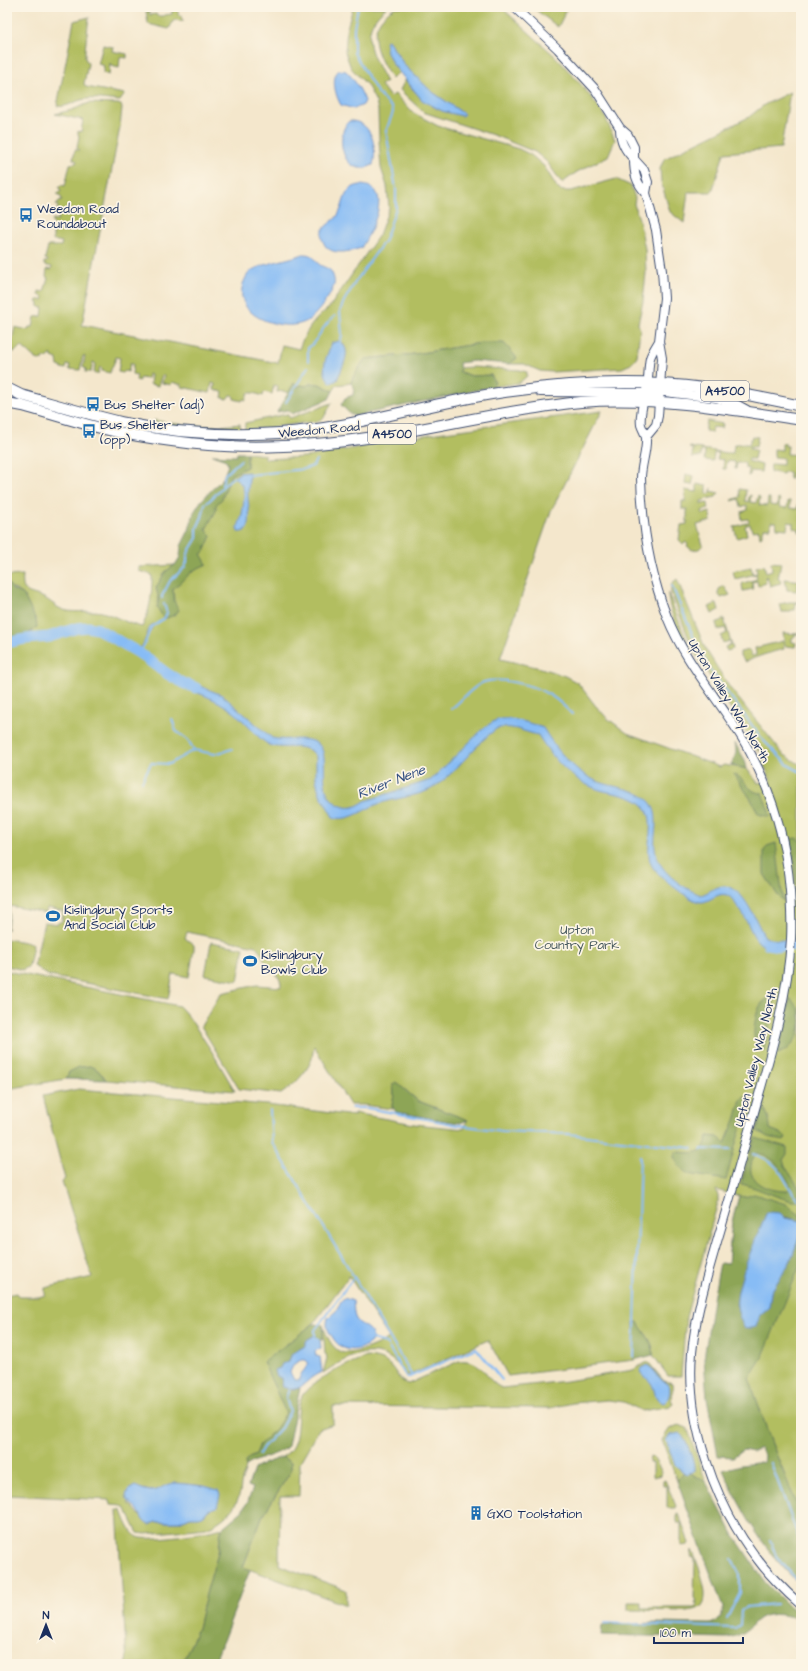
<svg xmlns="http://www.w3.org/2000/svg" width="808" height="1671" font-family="'Architects Daughter',sans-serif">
  <rect width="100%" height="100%" fill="#fcf5e5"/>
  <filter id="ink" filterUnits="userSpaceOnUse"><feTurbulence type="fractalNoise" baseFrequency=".025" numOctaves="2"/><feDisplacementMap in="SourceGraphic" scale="8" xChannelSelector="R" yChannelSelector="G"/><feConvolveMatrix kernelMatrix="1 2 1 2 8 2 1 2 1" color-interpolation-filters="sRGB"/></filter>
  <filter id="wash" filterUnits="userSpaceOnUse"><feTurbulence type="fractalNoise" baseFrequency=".012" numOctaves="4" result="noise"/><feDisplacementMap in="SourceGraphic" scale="16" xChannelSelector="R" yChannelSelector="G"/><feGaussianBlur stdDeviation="0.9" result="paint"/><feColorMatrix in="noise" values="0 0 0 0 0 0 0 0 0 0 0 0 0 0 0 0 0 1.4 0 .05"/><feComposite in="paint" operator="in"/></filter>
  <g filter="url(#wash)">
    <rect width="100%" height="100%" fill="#f4e7cc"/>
    <path fill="#b2be60" stroke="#66765f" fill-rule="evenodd" d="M 353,7 L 387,7 C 357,30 371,54 386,82 L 381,85 L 390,97 L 395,94 L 412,112 L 438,126 L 519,149 L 531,155 L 544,166 L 558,189 L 563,191 L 571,191 L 616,179 L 631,186 L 635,198 L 634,204 L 639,219 L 645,249 L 646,273 L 643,301 L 638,324 L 640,329 L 637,356 L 631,364 L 622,368 L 552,372 L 540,371 L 524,364 L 509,364 L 517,358 L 481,343 L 415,354 L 365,359 L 353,377 L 351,383 L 337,385 L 333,391 L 319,384 L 306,386 L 301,385 L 298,387 L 294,383 L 288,393 L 283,391 L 277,392 L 278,386 L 274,385 L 272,394 L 264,392 L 263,396 L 254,393 L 248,393 L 246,400 L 243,399 L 242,401 L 234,399 L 234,397 L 232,395 L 230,395 L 227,399 L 222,398 L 223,392 L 214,390 L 215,384 L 212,383 L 210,393 L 182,387 L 182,385 L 172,382 L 171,385 L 162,383 L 164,376 L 162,375 L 158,386 L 150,384 L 151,375 L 148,374 L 147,379 L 140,378 L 139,381 L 136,380 L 137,375 L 132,374 L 133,364 L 130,364 L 128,372 L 125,371 L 123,373 L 118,372 L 120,358 L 116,357 C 115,363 111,367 110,373 L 102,371 L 102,368 L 100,367 L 98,374 L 94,373 L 95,363 L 93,362 L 91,372 L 85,372 L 86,369 L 83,367 L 85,356 L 83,356 L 80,370 L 69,369 L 70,365 L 67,365 L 66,369 L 61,368 L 61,367 L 58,366 L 57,359 L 52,357 L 52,355 L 50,354 L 48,358 L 43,358 L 43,361 L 36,359 L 21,346 L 15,352 L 10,351 L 15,327 L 28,330 L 29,327 L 33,327 L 35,317 L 42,316 L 43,308 L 39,307 L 39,303 L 36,302 L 37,300 L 43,300 L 44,297 L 39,295 L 39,291 L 44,292 L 48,278 L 46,277 L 47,269 L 51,270 L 52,267 L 44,265 L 44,262 L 47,262 L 48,260 L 45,259 L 48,246 L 61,246 L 62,242 L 53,240 L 53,232 L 56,230 L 65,231 L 65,228 L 55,226 L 52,222 L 53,219 L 58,220 L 59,211 L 57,211 L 58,206 L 56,205 L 59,201 L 62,200 L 60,195 L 58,195 L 58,192 L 61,192 L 59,187 L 61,185 L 65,186 L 70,164 L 76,163 L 77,161 L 73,159 L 75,150 L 79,150 L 77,148 L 79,136 L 78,134 L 78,131 L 81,132 L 83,120 L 55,114 L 72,110 L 89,103 L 118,104 L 121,105 L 122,108 L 120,127 L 82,325 L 278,363 L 282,345 L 299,349 C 305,332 314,319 329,308 L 379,235 L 389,208 L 387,186 L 381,168 L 379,141 L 378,110 L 376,102 L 367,85 L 351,68 L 345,52 L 347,28 ZM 343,343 C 350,357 341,367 337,380 Z
      M 395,7 L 501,7 L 557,58 L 583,87 L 604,114 L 615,140 L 608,156 L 577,172 L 562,183 L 547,162 L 535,152 L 496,136 L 423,112 L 400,90 L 405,80 C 420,100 438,115 464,114 L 431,91 L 405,66 L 388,40 L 392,63 L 399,72 L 392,79 C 375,53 363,27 395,7 Z
      M 532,7 L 568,7 L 558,27 Z
      M 177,9 L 179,16 L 182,15 L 183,21 L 174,20 L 169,29 L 148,24 L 146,11 L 149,11 L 150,15 L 156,14 L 157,16 L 164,16 L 165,15 L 172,14 L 172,10 Z
      M 89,17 L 85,50 L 85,58 L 88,64 L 84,84 L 86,87 L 125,94 L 120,101 C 107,100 93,97 81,100 C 73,102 66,108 57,106 L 74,21 Z
      M 103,45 L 113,47 L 112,51 L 127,54 L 127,58 L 120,57 L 119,68 L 111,66 L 110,63 L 109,75 L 103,73 L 104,66 L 98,64 Z
      M 790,92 L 781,148 L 724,153 L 712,192 L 688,192 L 684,223 L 670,212 L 661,182 L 660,169 L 664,159 L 749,117 L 764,105 Z
      M 472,367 L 520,370 L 527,372 L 527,376 L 519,383 L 491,387 L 495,383 L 491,375 L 472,376 L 460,372 L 459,368 Z
      M 332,403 L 323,419 L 318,421 L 245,431 L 245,423 L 287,414 L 290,418 Z
      M 602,411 L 551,511 L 500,659 L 541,668 L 565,676 L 578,683 L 595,705 L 607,718 L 627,733 L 720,767 L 724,765 L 747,769 L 758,783 L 771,781 L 761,758 L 765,755 L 763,749 L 758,751 L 693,650 L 671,592 L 671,584 L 677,579 L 705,648 L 730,688 L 783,754 L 801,765 L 801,1515 L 772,1444 L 741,1358 L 729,1253 L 732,1222 L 739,1196 L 716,1190 L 718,1196 L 718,1202 L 686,1317 L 681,1376 L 668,1376 L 653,1355 C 655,1343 643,1330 635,1322 L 634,1360 L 508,1376 L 488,1340 L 410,1375 L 405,1375 C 402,1371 400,1366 396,1363 C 373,1341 344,1359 323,1373 L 327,1358 L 326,1354 L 325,1354 L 323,1325 C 326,1335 333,1352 345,1353 C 357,1354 379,1344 389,1338 L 349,1276 L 313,1324 L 264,1362 L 286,1413 L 276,1429 L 260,1444 L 256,1454 L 249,1457 L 245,1462 C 247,1468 245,1471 243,1477 C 241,1481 241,1487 240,1492 C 236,1510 222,1522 206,1528 L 146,1534 L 138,1533 L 126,1509 L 122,1506 L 111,1505 L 110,1500 L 7,1495 L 7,1295 L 16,1293 L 19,1297 L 39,1297 L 45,1295 L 45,1288 L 92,1277 L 62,1181 L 65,1179 L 43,1096 L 79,1089 L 267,1105 L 355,1116 L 354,1113 L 414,1124 L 464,1129 L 467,1120 L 418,1101 L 396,1082 L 393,1084 L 394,1094 L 392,1106 L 393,1109 L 363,1105 L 350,1105 L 314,1046 C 313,1050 313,1054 312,1058 C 308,1072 293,1086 281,1094 L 239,1089 L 201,1026 L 221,993 L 257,985 L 281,987 C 282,977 272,970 266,963 C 262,957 261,950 256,946 L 187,932 L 185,938 L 194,945 L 194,949 L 189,977 L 173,974 L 168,999 L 49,976 L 34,966 L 44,922 L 56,924 L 62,921 L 63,911 L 47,908 L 46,913 L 10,906 L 7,930 L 7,643 C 21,639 36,640 50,636 C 66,633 82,622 98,629 C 112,635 125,646 139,653 L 154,624 L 150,626 L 143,645 L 138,649 C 126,641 99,624 85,625 C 64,626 50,636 27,635 L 33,632 L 36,620 C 32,615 25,597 22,594 C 15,587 7,591 7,576 L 23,575 C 21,596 29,591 44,598 C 49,600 54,605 59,608 C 71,615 88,609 102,612 C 116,616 128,624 142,627 C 150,611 152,595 152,577 L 151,574 L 139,571 L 139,567 L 175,565 L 165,572 L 156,588 L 159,599 L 157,607 L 164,618 L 162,596 L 187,557 L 231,475 L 247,467 L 247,453 L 265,455 L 265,459 L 306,457 L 430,434 ZM 176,1483 L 204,1486 L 217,1507 L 208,1510 L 204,1515 L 190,1517 L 179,1522 L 156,1522 L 149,1525 C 140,1518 137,1509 128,1503 L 143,1489 C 156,1494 164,1487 176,1483 Z
      M 154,420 C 183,426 211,428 240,424 L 240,431 L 218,431 L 158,424 L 154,422 Z
      M 707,421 L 723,424 L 722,428 L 713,427 L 712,432 L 705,431 Z
      M 752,436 L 758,437 L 756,447 L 750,446 L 750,449 L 756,450 L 754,459 L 749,459 L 748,461 L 762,465 L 761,472 L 751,471 L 750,475 L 748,476 L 749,469 L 745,468 L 745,463 L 737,463 L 736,469 L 735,469 L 735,462 L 727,461 L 726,469 L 723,469 L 724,460 L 717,459 L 719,453 L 714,453 L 713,461 L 704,460 L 705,451 L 701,451 L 701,457 L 692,457 L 693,449 L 689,448 L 689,447 L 727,453 L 733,453 L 734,444 L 749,444 Z
      M 782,443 L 785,443 L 785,446 L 788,446 L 787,454 L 800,455 L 799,464 L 801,465 L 801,461 L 800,480 L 797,480 L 798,474 L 792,473 L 791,479 L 789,479 L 789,472 L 784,472 L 783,474 L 772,472 L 770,473 L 771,465 L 773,464 L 783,465 L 783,458 L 774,457 L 774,449 L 782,450 Z
      M 686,474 L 694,476 L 692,485 L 685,484 Z
      M 697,484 L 707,486 L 707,494 L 710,494 L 712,488 L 711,491 L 719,493 L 716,497 L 706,499 L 705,500 L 701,501 L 701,504 L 708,503 L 709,509 L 702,511 L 703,514 L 710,512 L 711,521 L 697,525 L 703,545 L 699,549 L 692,550 L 687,546 L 688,544 L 685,542 L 683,544 L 679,540 L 681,525 L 687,524 L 687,509 L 682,509 L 682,501 L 686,501 L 685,490 L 697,492 Z
      M 739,489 L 746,490 L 745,501 L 748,502 L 749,496 L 751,495 L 750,502 L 756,503 L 758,496 L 760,497 L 759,505 L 767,506 L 768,498 L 770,498 L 770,505 L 777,506 L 778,499 L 780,500 L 779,507 L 787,508 L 788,501 L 790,501 L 790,508 L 797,509 L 799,502 L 800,503 L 799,510 L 801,510 L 801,532 L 799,532 L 799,529 L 793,528 L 793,523 L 788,522 L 787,529 L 777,528 L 776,522 L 771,522 L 771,528 L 764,528 L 764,530 L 762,531 L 762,536 L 760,537 L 759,530 L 752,531 L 750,524 L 745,526 L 747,535 L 737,538 L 734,527 L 749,522 L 748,519 L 742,520 L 741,512 L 748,510 L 747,505 L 741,507 L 739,499 L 732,501 L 731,500 L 740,497 Z
      M 771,562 L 781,563 L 778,579 L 780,579 L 781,583 L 770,586 L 767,576 L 765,577 L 766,583 L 758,586 L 757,581 L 752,582 L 753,589 L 743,591 L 742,585 L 743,583 L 757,579 L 756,574 L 735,579 L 733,571 L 751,567 L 753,574 L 757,573 L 756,567 L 764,565 L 766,572 L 772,570 Z
      M 785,579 L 801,581 L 801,585 L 798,585 L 797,591 L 787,590 Z
      M 724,586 L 730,595 L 721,598 L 718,592 L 719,589 Z
      M 668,593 L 692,655 C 682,642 668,610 668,593 Z
      M 789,602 L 801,602 L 801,603 L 796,603 L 795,610 L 791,610 L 790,612 L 782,612 L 780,604 Z
      M 717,603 L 719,610 L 712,614 L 709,607 Z
      M 724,619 L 733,649 L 727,651 L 725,647 L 731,644 L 730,641 L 723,643 L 721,636 L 727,633 L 725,628 L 718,630 L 716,623 Z
      M 783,633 L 801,634 L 795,635 L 794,637 L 792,638 L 792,642 L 796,643 L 795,647 L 785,646 Z
      M 783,641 L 784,649 C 772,652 758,656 745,662 L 740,656 L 740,652 L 749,650 L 752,656 L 756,655 L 755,648 Z
      M 7,939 L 31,943 L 33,945 L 29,966 L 23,970 L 7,966 Z
      M 211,942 L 244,948 L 238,981 L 205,975 Z
      M 7,971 L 179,1006 L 188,1016 L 211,1050 L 235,1091 L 106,1080 L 103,1075 L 69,1072 L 66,1079 L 7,1089 Z
      M 367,1357 C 399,1359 392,1379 408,1384 L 459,1361 C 485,1358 484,1381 502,1388 L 567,1381 L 633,1370 L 646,1362 L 649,1363 L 664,1381 L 673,1383 C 675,1391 668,1394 673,1404 L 671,1406 L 642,1411 L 624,1402 L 607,1400 L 573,1403 L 550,1408 L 333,1406 L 333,1424 L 319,1429 L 300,1462 L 299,1496 L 280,1496 L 279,1565 L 346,1590 L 346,1605 L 243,1567 L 262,1517 L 291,1471 L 291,1463 L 282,1457 C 304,1445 293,1415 302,1396 C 309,1382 352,1361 367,1357 Z
      M 679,1425 L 687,1428 L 689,1433 L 706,1482 L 685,1471 L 677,1481 L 662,1440 L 670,1428 Z
      M 650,1456 L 653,1457 L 662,1472 L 661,1475 L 653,1477 L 653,1463 L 649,1463 Z
      M 665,1480 L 676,1506 L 675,1508 L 667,1508 L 667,1486 L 663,1486 L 663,1481 Z
      M 117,1510 L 122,1511 C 125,1518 130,1534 138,1537 C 146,1542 211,1532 222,1528 L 220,1536 L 219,1549 L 206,1594 L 198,1628 L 182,1664 L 127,1664 Z
      M 677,1513 L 679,1514 L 689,1543 L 688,1545 L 681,1546 L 681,1522 L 677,1522 Z
      M 692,1550 C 697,1561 710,1594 703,1604 C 700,1610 693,1610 687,1611 L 628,1610 L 628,1602 L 642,1602 L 642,1608 L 694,1608 L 695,1607 L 697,1607 L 697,1604 L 695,1604 L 697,1600 L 694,1598 L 695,1560 L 694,1558 L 691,1557 Z"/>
    <path fill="#8da556" stroke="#546a5a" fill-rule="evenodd" d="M 481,343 L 504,343 L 517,358 L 509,364 L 474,361 L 459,363 L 460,372 L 472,376 L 491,375 L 495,383 L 491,387 L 355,416 L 350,414 L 341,405 L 345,398 L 353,395 L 354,387 L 351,383 L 353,377 L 365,359 L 415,354 Z
      M 294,383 L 298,387 L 301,385 L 306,386 L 311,383 L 319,384 L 333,391 L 329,399 L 292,414 L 288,410 L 277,412 Z
      M 237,453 L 247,453 L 247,467 L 231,475 L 222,499 L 216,505 L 216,511 L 206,529 L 211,536 L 204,552 L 201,554 L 207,564 L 194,570 L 173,589 L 174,601 L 179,610 L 175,615 L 164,619 L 157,607 L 159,599 L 156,588 L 165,572 L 175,565 L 180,557 L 181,546 L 189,530 L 194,512 L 201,501 L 223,478 L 228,465 L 226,460 L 212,455 L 236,456 Z
      M 7,582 L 13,590 L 23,594 L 36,620 L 37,627 L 27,635 L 7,641 Z
      M 735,743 L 745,760 L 747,769 L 731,765 L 736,753 Z
      M 734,774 C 745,778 749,794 762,793 L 769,811 L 770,817 L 758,814 C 753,799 742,788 734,774 Z
      M 796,838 L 801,841 L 801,885 L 797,889 L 791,839 Z
      M 776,843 L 783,901 L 778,896 L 764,874 L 764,851 L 767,846 Z
      M 776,995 L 764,1050 C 761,1048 758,1046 756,1043 C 751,1036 756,1009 762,1003 C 765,999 771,998 776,995 Z
      M 790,998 L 799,1009 L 801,1021 L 798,1036 L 788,1049 L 778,1054 Z
      M 90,1066 L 98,1070 L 106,1080 L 66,1079 L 69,1072 L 79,1067 Z
      M 396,1082 L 418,1101 L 468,1120 L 460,1123 L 446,1121 L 396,1112 L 392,1106 L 394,1094 L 393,1084 Z
      M 751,1096 L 736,1143 L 726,1180 L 687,1174 L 679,1166 L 674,1157 L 675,1152 C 683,1152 698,1155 703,1148 C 706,1145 707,1139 708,1136 L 718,1137 L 725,1143 L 735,1120 L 741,1099 L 745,1097 Z
      M 763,1107 C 768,1114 770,1120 770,1129 L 780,1133 L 786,1137 L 784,1141 L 768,1137 L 757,1131 Z
      M 755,1138 L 787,1147 L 787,1154 L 783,1160 C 786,1171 795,1179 800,1190 L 798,1201 C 787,1203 755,1186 741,1184 ZM 756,1153 C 775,1155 783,1173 791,1186 L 787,1191 C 763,1191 740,1179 756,1153 Z
      M 754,1194 L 786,1204 L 801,1216 L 801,1221 L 767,1212 L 741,1282 L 736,1305 L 755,1327 L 759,1315 L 769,1307 L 771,1292 L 790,1262 L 801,1232 L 801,1263 L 763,1356 L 749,1378 L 772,1444 L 801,1515 L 801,1585 C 765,1553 743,1514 723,1470 L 741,1465 L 764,1462 L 765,1456 L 760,1448 L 753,1452 L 743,1450 L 733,1457 L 718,1456 L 707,1399 L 704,1359 L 713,1299 L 720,1263 L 728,1264 L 732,1222 L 739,1196 L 745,1197 Z
      M 634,1322 L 638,1322 C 643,1333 655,1342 653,1355 L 634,1360 Z
      M 313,1324 L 323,1325 L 323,1340 L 320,1340 L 315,1335 L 307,1340 L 305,1346 L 292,1354 L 289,1361 L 282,1364 L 281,1378 L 291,1390 L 300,1388 L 288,1446 C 278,1456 259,1457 246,1466 L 245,1462 L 249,1457 L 256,1454 L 260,1444 L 276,1429 L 286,1413 L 263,1362 Z
      M 282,1457 L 291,1463 L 291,1471 L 262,1517 L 243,1567 L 250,1570 L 214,1664 L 182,1664 L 198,1628 L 206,1594 L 219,1549 L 220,1536 L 222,1528 L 242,1511 L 248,1501 L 253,1488 L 248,1486 L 254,1469 L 265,1463 Z
      M 685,1470 L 706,1482 L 733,1534 L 765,1582 L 790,1607 L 801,1615 L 801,1619 C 788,1616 772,1611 760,1618 C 755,1621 752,1626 748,1629 C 742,1635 735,1636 728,1638 L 601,1635 L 602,1625 L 656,1623 L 710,1624 C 719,1621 722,1617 723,1608 L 677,1481 Z"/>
    <path fill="#87bcf5" stroke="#5176aa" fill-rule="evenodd" d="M 388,40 L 405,66 L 431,91 L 464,114 L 462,116 L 442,111 L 422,100 L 392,63 L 387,52 L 385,41 Z
      M 339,70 L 346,71 C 354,79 361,90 365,101 L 363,105 L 354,109 L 341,105 C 336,97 330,78 339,70 Z
      M 349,121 C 371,120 378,146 373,165 C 344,180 333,137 349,121 Z
      M 360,185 C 396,186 371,232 361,248 C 349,252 328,257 323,241 C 321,238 321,236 322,232 C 324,225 334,222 338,215 C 346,202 342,188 360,185 Z
      M 303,254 C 315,254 313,259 320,265 C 325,268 330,268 332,273 C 334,277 335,282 334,285 C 332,294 315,317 307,321 C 298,326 287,326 277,324 C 257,320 236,307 243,284 C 245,279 247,274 251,271 C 260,264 291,259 303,254 Z
      M 338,341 C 355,349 341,368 337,380 L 331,383 C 319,371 326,357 332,343 Z
      M 249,472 C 250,481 247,489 248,498 C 248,507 255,534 238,532 L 237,528 C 242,520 246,497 243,487 C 241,483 237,480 234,477 L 240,473 Z
      M 185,680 L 222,695 L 272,738 C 286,742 306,735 318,744 C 333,757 313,791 339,805 C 350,810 356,807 365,801 L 431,780 L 485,727 C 489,725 492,722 496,720 C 510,716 530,723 543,728 C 555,748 573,770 594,780 C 611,788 637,787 650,802 C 661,816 653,833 655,849 C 657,870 682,888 701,895 C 708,893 716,886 724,886 C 744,886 756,923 765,937 L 770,939 L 783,940 L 783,948 C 750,953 754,925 737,906 C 735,903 732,898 729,896 C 718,890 710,903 700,902 C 690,901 661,878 654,869 C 640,851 660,822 643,805 C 633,795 614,794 600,790 C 573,782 553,759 538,735 C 524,732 510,724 496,729 C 474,745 454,776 431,789 C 415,797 395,798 378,804 C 364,809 348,823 333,817 L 319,792 L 316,779 L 316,756 C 306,741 284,751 270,745 C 258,740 243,718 231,710 C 216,699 199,693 181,687 Z
      M 767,1212 L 780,1213 L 785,1218 L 801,1221 L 801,1232 L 790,1262 L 771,1292 L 769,1307 L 760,1315 L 756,1327 L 745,1329 C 741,1322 738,1314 737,1306 C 734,1289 759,1230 767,1212 Z
      M 344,1298 L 353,1301 C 354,1307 353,1314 356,1319 C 360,1326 375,1329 372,1340 C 371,1343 368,1344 365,1346 C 353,1353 340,1350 333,1338 C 329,1332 325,1327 328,1318 L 337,1310 L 341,1301 Z
      M 315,1335 L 320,1340 L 321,1348 L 315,1351 L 316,1356 L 320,1357 L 322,1372 C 303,1379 303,1395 283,1387 L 281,1378 L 277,1376 L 275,1370 L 280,1368 L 282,1364 L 289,1361 L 292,1354 L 305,1346 L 307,1340 ZM 301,1360 L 306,1360 L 309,1364 L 301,1374 L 300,1380 L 294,1380 L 290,1372 L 294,1364 Z
      M 647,1365 C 656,1370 659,1381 669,1385 C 671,1390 669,1400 664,1403 C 653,1400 656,1390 651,1383 C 647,1377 641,1377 641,1368 Z
      M 680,1433 C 687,1442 695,1460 694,1471 L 686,1474 L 675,1465 L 666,1440 L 670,1435 Z
      M 176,1483 L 204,1486 L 218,1490 L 220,1495 L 217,1507 L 208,1510 L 204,1515 L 198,1517 L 190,1517 L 179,1522 L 156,1522 L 149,1525 C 141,1521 142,1516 138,1510 C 133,1504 128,1503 126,1496 L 128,1490 L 135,1486 C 161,1498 155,1485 176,1483 Z"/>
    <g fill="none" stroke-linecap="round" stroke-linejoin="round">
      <path stroke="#87bcf5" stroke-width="2" d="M 340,342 L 342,335 L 340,311 L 344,301 L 356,281 L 385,240 L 396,208 L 396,189 L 386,131 L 393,112 L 392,108 L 377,92 L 354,53 L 354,28 L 358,7
        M 308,361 L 308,348 C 319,340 321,326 335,316
        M 286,402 L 308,367
        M 249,475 L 304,469 L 313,466 L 316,460
        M 222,485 L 225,474 L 241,460
        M 672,586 L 693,636 L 709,668 L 763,740 L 788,765 L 801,772
        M 162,598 L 162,596 L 170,581 L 184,568 L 187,562 L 187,557 L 189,551 L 197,538 L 197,528 L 202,517 L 205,504 C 217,496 222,484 234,477
        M 139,653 L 144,645 L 151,627 L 164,619 L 167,613 L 164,604
        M 451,709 C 460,702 474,685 484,682 C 499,677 533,685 546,693 C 557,698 564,706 572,714
        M 172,719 L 176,731 L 188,740 L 194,750
        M 142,781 L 151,763 L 169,764 L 194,750 L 214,754 L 232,749
        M 352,1108 L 367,1108 L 458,1125 L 503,1131 L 569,1134 L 692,1148
        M 270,1110 L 272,1142 L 354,1277 L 315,1330 L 315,1335
        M 701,1149 L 731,1150
        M 753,1154 C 761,1157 771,1160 777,1168 C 785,1177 789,1190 798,1199
        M 354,1277 L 412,1376
        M 372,1339 L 386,1343 L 407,1378 L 476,1348 L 502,1380
        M 634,1357 L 640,1156
        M 259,1454 L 263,1447 L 281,1428 L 290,1411 L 286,1398 L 289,1389
        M 771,1463 L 801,1544
        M 770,1540 L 776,1556 L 801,1585
        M 727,1618 L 740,1593 L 740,1575 L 732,1559
        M 604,1623 L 735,1628 L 740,1625 L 741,1611 L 746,1607 L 776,1604"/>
      <path stroke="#87bcf5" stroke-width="11" d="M 7,643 L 25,639 L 49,637 L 77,628 L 88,627 L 98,629 L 139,653 L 166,673 L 183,683 L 196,688
        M 768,944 L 779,946 L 801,945"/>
    </g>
  </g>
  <g filter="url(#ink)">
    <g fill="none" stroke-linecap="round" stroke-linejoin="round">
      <defs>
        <path id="secondary" d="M 514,7 L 558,49 L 595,89 L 620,128 L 628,135 L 634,147 L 634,159 L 644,170 L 648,182 L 646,193 L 656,230 L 662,271 L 664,298 L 659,341 L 662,358 L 658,416 L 656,425 L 646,437
          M 620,128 C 620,141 624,150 634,159 C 634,173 636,183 646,193
          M 659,341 C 656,346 652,352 650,358 C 648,367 649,377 647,385 C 645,398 639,412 641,425 C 643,431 645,432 646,438 C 647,451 641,465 641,478 C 642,526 650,573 667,617 C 685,662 717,697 742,738 C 770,785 786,837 790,891 C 791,907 792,923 791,939 C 788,993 773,1046 758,1098 C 746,1141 734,1185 721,1228 C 709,1269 696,1310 692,1353 C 686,1421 714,1502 755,1556 C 768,1574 784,1590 801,1605
          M 648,383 L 652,389 L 656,391 L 716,398 L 736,404 L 747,410
          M 540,392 L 645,393 L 650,395 L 659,403"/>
        <path id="highway" d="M 7,388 L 21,395 C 54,404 87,414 121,422 C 172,433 227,436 279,433 C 353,428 425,404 498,393 C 566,383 635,379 704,388 C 736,392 769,399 801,406
          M 7,403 L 23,406 C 55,415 88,426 122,433 C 175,443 229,449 283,446 C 384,443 481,412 581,402 C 653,396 730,409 801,420"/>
      </defs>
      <use href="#secondary" stroke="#3c4b6e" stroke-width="10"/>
      <use href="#highway" stroke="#3c4b6e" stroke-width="12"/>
      <use href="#secondary" stroke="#fff" stroke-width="8"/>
      <use href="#highway" stroke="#fff" stroke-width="10"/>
    </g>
  </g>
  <defs>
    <symbol id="bus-bare" viewBox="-9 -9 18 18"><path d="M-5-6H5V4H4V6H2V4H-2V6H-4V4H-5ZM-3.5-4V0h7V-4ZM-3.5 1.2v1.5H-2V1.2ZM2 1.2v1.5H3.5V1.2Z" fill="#1f6fb2" stroke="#fcf5e5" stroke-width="2.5" paint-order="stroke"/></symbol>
    <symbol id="stadium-bare" viewBox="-9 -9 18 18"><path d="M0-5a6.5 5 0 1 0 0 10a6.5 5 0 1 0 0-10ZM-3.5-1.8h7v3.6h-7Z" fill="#1f6fb2" stroke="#fcf5e5" stroke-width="2.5" paint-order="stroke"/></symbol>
    <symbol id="building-bare" viewBox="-9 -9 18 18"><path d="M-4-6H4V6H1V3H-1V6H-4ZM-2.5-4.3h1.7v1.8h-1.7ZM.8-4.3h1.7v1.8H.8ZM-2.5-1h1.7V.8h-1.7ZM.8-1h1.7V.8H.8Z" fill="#1f6fb2" stroke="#fcf5e5" stroke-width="2.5" paint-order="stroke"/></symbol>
  </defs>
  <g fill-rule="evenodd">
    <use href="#bus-bare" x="16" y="205" width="20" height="20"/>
    <use href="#bus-bare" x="83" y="394" width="20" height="20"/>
    <use href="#bus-bare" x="79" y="421" width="20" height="20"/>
    <use href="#stadium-bare" x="43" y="906" width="20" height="20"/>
    <use href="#stadium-bare" x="240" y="951" width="20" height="20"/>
    <use href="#building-bare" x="466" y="1503" width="20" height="20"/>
  </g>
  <g text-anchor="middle" stroke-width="3.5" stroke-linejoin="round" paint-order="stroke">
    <g fill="#fcf5e5" stroke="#5e6a86" stroke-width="1">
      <rect x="701" y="381" width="48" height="20" rx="3"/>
      <rect x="368" y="424" width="48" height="20" rx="3"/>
    </g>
    <g font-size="12" font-weight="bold" fill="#1b2f5e">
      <text x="725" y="395">A4500</text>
      <text x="392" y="438">A4500</text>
    </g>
    <g font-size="13" fill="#1b2f5e" stroke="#fcf5e5" text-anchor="start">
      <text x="37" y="213">Weedon Road<tspan x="37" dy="15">Roundabout</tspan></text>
      <text x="104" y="409">Bus Shelter (adj)</text>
      <text x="100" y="429">Bus Shelter<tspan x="100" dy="15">(opp)</tspan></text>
      <text x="64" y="914">Kislingbury Sports<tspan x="64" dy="15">And Social Club</tspan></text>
      <text x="261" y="959">Kislingbury<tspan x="261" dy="15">Bowls Club</tspan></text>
      <text x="487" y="1518">GXO Toolstation</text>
    </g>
    <g font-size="13" fill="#1b2f5e" stroke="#fcf5e5">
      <text transform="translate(319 429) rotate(-5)" y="5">Weedon Road</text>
      <text transform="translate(730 700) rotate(58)" y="5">Upton Valley Way North</text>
      <text transform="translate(755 1057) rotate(-76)" y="5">Upton Valley Way North</text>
    </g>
    <g font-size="13" fill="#485a5f" stroke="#fcf5e5">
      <text x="577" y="934">Upton<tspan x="577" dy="15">Country Park</tspan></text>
    </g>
    <g font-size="14" font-style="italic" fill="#365284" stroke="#fcf5e5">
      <text transform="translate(391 781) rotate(-21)" y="5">River Nene</text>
    </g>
  </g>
  <rect width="808" height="1671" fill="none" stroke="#fcf5e5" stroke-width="24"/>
  <g transform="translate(46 1625)" stroke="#fcf5e5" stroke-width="3" paint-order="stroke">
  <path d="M0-3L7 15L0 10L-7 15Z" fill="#1b2f5e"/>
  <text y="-6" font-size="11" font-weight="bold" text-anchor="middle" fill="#1b2f5e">N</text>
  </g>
  <path d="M654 1637v6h89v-6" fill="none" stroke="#1b2f5e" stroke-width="2"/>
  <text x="660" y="1637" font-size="12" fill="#1b2f5e" stroke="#fcf5e5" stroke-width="3" paint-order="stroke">100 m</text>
</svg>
